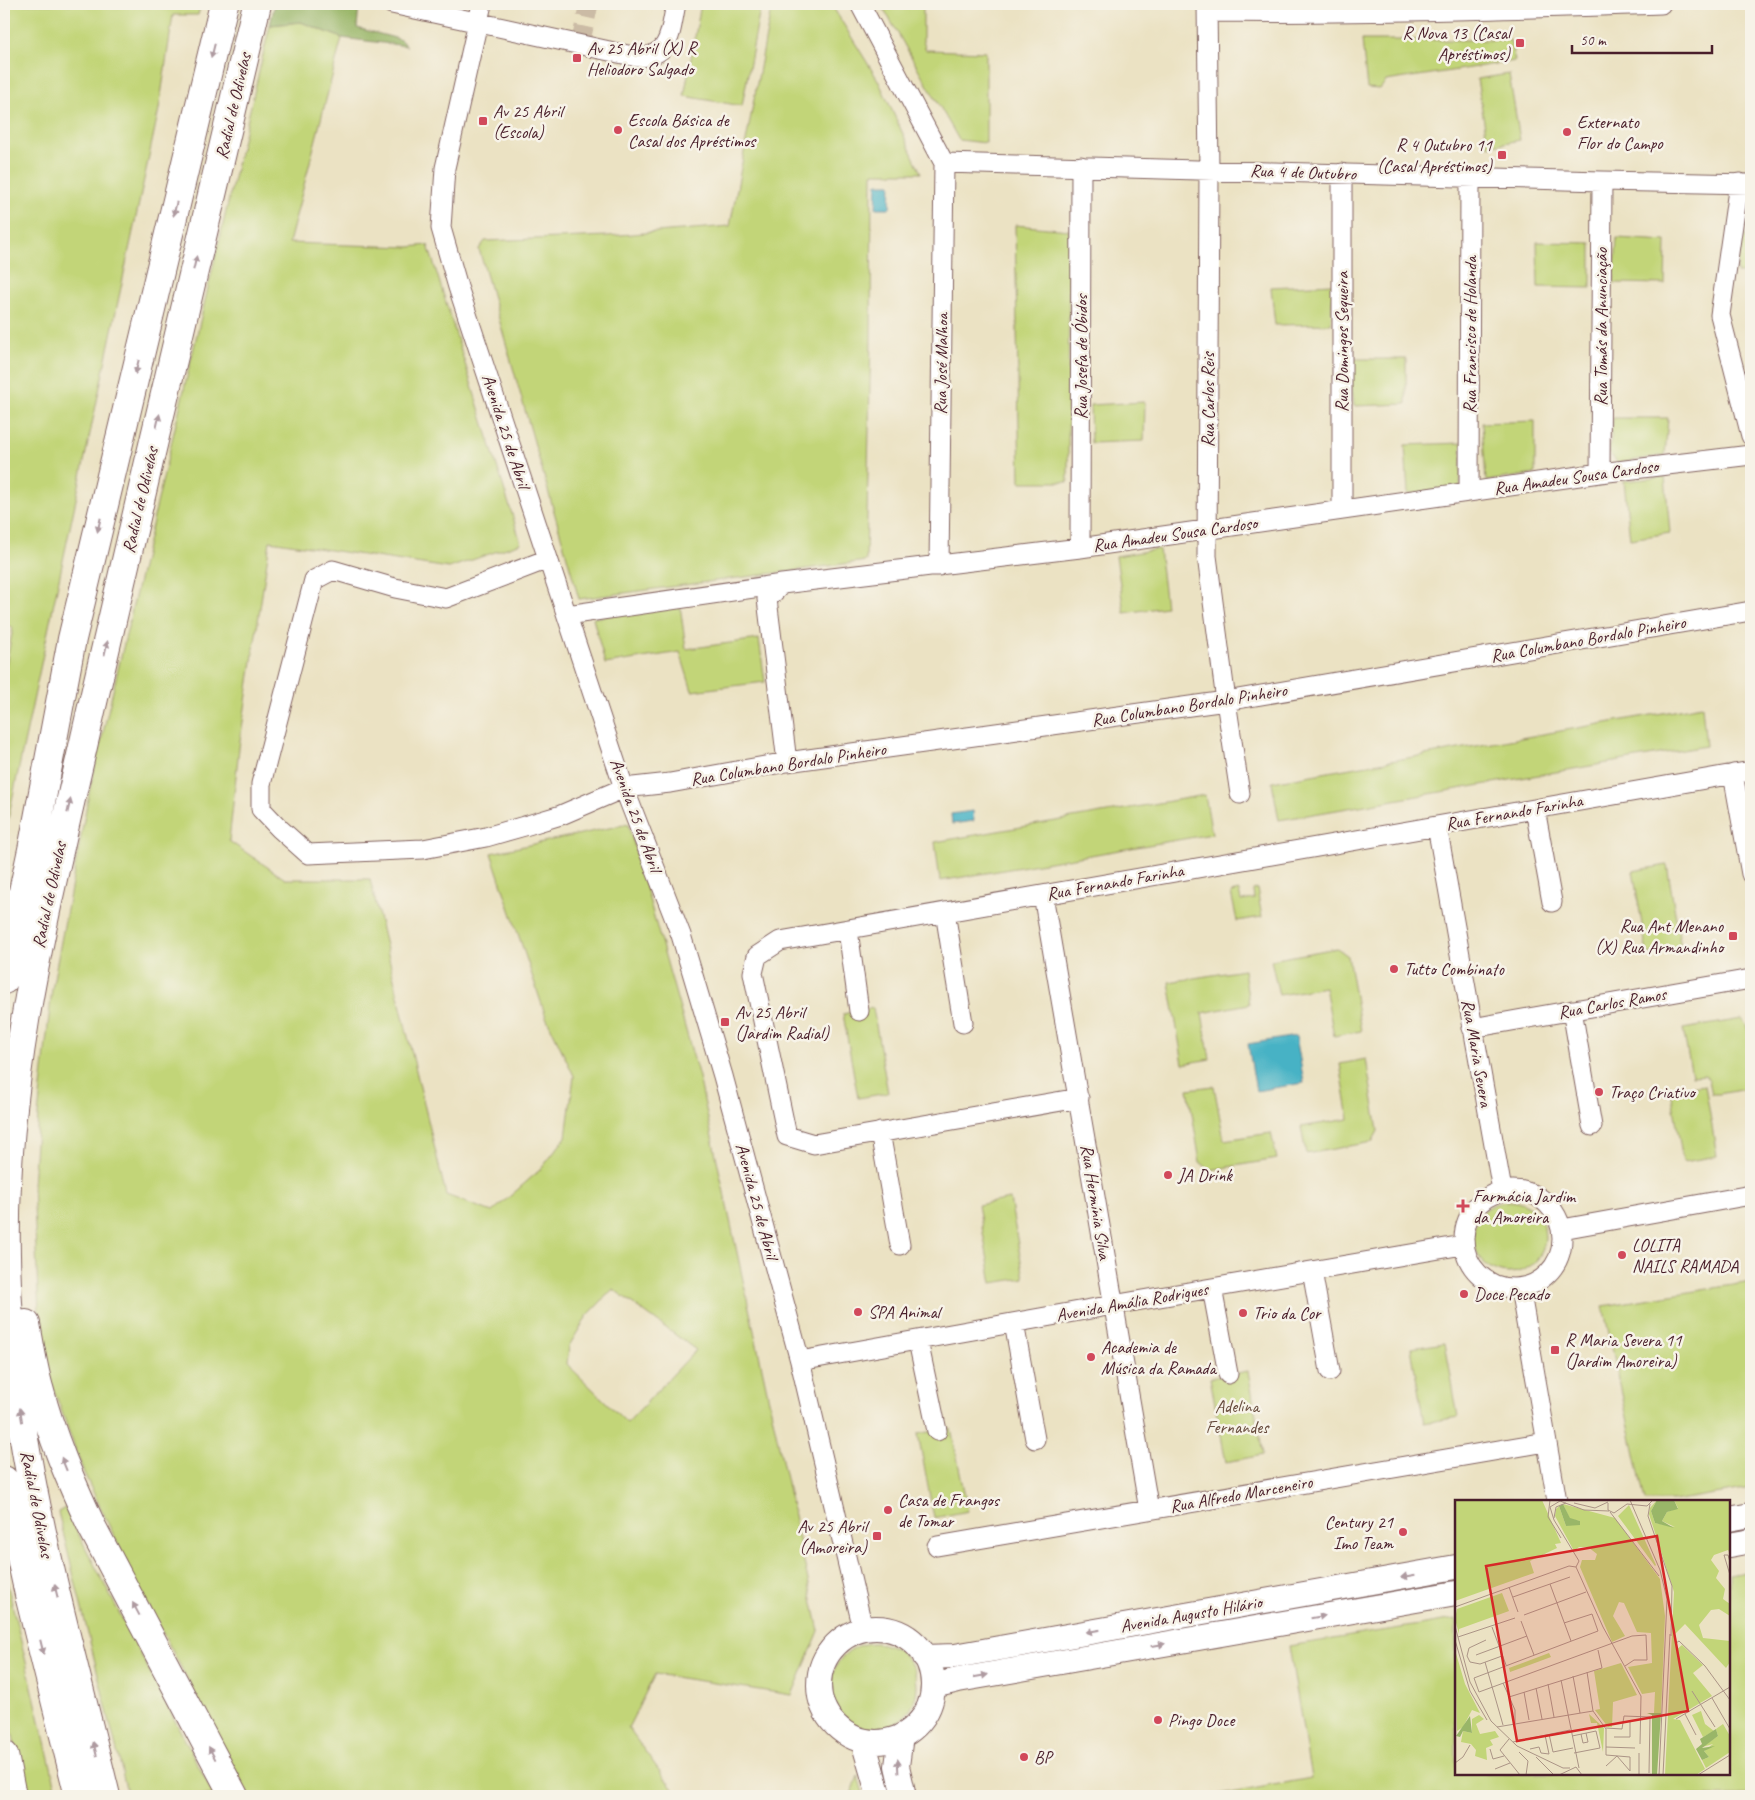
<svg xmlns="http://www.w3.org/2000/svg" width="1755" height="1800" font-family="Caveat,sans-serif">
  <rect width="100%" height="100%" fill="#f7f3e8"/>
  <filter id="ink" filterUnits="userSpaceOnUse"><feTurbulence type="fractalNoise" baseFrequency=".02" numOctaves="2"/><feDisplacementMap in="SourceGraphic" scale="10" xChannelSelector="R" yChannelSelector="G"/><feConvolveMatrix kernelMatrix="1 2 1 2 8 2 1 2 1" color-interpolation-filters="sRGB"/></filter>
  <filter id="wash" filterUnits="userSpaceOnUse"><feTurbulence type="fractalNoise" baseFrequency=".0096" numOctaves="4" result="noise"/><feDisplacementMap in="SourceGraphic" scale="20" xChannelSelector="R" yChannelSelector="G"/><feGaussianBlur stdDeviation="1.12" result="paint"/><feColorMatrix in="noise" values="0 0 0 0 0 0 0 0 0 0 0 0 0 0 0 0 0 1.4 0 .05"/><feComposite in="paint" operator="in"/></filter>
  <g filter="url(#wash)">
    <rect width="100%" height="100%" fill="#ebe2c3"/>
    <path fill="#c2d578" stroke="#867a52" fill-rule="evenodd" d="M 4,4 L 201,4 L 198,15 L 173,15 L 159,109 L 4,838 L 4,676 L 13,628 L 4,623 Z
      M 701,4 L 761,4 L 742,106 L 684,96 Z
      M 772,4 L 831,4 L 878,80 L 921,173 L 872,173 L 871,338 L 866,561 L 579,599 L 479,249 L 485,241 L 608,236 L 730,226 Z
      M 881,4 L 923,4 L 923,41 L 926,50 L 986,52 L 986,143 L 959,140 Z
      M 301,22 L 342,38 L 289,243 L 409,247 L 428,245 L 521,543 L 449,568 L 270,541 L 239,748 L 229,841 L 285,879 L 370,879 L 446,1195 L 492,1212 L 541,1169 L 566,1137 L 574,1076 L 546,1017 L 491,853 L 628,824 L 699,1077 L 819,1631 L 792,1695 L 655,1674 L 628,1728 L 675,1792 L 682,1796 L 249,1796 L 137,1584 L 84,1473 L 46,1368 L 39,1315 L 33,1185 L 38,1115 L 52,989 L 90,788 L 270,25 ZM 613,1289 L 696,1350 L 627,1423 L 567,1364 L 569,1346 L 587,1316 Z
      M 1362,40 L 1510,40 L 1515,61 L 1386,81 L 1380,89 L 1367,88 Z
      M 1509,74 L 1520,140 L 1488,146 L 1477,79 Z
      M 1015,225 L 1069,230 L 1068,482 L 1020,482 Z
      M 1739,236 L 1751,236 L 1751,273 L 1737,273 Z
      M 1617,238 L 1666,241 L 1665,284 L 1614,283 Z
      M 1537,242 L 1591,243 L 1591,288 L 1538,287 Z
      M 1333,284 L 1331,324 L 1275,325 L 1271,287 Z
      M 1349,359 L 1406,359 L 1406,404 L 1354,406 Z
      M 1145,402 L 1144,441 L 1091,443 L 1090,405 Z
      M 1613,418 L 1668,418 L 1665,455 L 1618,463 L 1609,453 Z
      M 1535,421 L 1535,474 L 1486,481 L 1482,423 Z
      M 1462,443 L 1460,488 L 1408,494 L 1405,445 Z
      M 1665,477 L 1670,533 L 1630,539 L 1624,481 Z
      M 1159,549 L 1166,607 L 1124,613 L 1116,556 Z
      M 680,605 L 686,649 L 759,639 L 765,682 L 692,691 L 680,652 L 605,664 L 593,618 Z
      M 1702,706 L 1706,746 L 1279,820 L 1272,782 Z
      M 1205,795 L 1212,834 L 940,881 L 935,842 Z
      M 1667,865 L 1681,948 L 1647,954 L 1633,871 Z
      M 1257,889 L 1262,917 L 1237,921 L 1231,893 L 1239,891 L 1241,901 L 1254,899 L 1253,890 Z
      M 1337,948 L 1348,956 L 1361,1031 L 1334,1036 L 1325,987 L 1279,995 L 1271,960 Z
      M 1244,970 L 1249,1004 L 1202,1013 L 1210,1059 L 1183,1064 L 1169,982 Z
      M 873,1008 L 888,1093 L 858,1098 L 843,1014 Z
      M 1742,1019 C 1755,1033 1751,1070 1751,1088 L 1719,1094 L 1712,1094 L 1709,1081 L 1705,1075 L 1692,1076 L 1683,1029 Z
      M 1366,1059 L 1378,1131 L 1372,1142 L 1306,1154 L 1301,1127 L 1349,1119 L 1340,1064 Z
      M 1705,1085 L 1717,1156 L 1683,1162 L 1671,1090 Z
      M 1214,1086 L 1224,1140 L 1271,1133 L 1277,1159 L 1210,1170 L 1200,1162 L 1188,1089 Z
      M 1010,1199 L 1024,1278 L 992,1283 L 978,1205 Z
      M1473 1237a36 36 0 1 1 72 0a36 36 0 1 1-72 0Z
      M 1751,1282 L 1751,1488 L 1673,1501 L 1645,1501 L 1603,1306 Z
      M 1445,1343 L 1458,1417 L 1424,1423 L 1411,1348 Z
      M 1248,1371 L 1263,1455 L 1226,1462 L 1210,1378 Z
      M 951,1428 L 968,1511 L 934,1518 L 918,1434 Z
      M 65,1508 L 214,1796 L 128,1796 L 58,1512 Z
      M 4,1570 L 58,1796 L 25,1796 L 4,1690 Z
      M 1751,1570 L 1751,1796 L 1215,1796 L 1311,1778 L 1289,1646 L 1456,1619 L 1456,1774 L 1729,1774 L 1729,1574 Z
      M831 1686a43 43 0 1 1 86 0a43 43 0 1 1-86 0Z
      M 858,1776 L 864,1796 L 851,1796 Z"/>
    <path fill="#99b668" stroke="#726a4a" d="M 275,4 L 359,4 L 357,28 L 399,39 L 407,46 L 342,38 L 301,22 L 270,25 Z"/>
    <path fill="#47b2c5" stroke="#486878" d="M 877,184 L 891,184 L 890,208 L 876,208 Z
      M 973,811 L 974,821 L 952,824 L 951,814 Z
      M 1296,1036 L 1304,1083 L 1256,1091 L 1248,1044 Z"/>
  </g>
  <g filter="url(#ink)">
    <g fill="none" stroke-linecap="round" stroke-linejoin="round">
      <path stroke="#cbbba5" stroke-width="19" stroke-dasharray="19 9" stroke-linecap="butt" d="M 580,45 L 589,4"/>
      <defs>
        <path id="minor" d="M 392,4 L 637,57 C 672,57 670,31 676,4
          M 482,4 L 445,168 L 441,228 L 458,287 L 624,788 L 681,935 L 723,1076 L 800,1361 L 863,1629
          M 860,4 L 944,163 L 939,566
          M 1207,4 L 1209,170 L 1207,556 L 1226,701 L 1240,794
          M 1207,12 C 1359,14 1510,9 1661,4
          M 944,163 L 1602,181 L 1751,184
          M 1739,183 L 1720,315 L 1751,436
          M 1600,473 L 1602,181
          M 1469,492 L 1470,177
          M 1342,510 L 1342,173
          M 1080,548 L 1081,166
          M 548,559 L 446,598 L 395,588 L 333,570 L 314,580 L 261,784 L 261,809 L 280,829 L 308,854 L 423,849 L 486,837 L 528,825 L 561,815 L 624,788 L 670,783 L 787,762 L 1226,701 L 1751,611
          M 567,615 L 782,584
          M 787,762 L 767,599 L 782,584 L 1080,548 L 1600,473 L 1751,455
          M 1733,774 L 1751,874
          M 1535,809 L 1552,902
          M 1437,826 L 1502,1190
          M 1043,895 L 1149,1510
          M 945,912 L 963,1023
          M 848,930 L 859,1011
          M 1572,1010 L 1592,1126
          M 1472,1028 L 1751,979
          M 1079,1098 L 814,1144 L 787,1136 L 753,973 L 757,956 L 780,941 L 1751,771
          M 880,1132 L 900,1245
          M1464 1239a49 49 0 1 1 98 0a49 49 0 1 1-98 0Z
          M 1562,1229 L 1751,1195
          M 1312,1271 L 1330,1371
          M 1212,1288 L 1228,1374
          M 1520,1288 L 1557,1501
          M 1014,1323 L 1035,1439
          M 918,1341 L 937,1431
          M 800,1361 L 1113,1305 L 1463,1245
          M 937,1546 L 1546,1442"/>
        <path id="major" d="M 1729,1519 L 1751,1515
          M 1729,1545 L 1751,1541
          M819 1685a57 57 0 1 1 114 0a57 57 0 1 1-114 0Z
          M 925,1657 L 955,1656 L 1456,1567
          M 933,1686 L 958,1680 L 1456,1593
          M 901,1736 L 897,1766 L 904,1796
          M 863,1741 L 879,1796"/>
        <path id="highway" d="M 4,980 L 33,845 L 72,639 L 224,4
          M 26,1324 C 30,1346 33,1367 39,1388 C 51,1436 71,1482 92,1527 L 234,1796
          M 4,1480 L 30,1599 L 79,1796
          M 4,1755 L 12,1796
          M 106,1796 C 63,1618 9,1439 6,1255 C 2,1069 51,891 91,711 C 145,475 202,240 257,4"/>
      </defs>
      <use href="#minor" stroke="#826360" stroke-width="21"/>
      <use href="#major" stroke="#826360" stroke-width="26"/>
      <use href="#highway" stroke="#826360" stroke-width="30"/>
      <use href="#minor" stroke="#fff" stroke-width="19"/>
      <use href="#major" stroke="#fff" stroke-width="24"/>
      <use href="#highway" stroke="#fff" stroke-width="28"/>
    </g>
    <defs><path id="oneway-solid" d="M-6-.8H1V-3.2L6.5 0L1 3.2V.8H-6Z" transform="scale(1.25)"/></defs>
    <g fill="#ae9aa0">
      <use href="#oneway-solid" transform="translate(213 51) rotate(104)"/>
      <use href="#oneway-solid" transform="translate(175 209) rotate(103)"/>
      <use href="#oneway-solid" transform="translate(195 263) rotate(-77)"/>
      <use href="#oneway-solid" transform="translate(137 367) rotate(103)"/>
      <use href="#oneway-solid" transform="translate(158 421) rotate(-77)"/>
      <use href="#oneway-solid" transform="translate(99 525) rotate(103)"/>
      <use href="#oneway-solid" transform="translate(106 648) rotate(-77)"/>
      <use href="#oneway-solid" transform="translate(69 806) rotate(-77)"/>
      <use href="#oneway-solid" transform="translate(21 1415) rotate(-99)"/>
      <use href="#oneway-solid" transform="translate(64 1464) rotate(-112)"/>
      <use href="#oneway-solid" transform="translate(1408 1576) rotate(170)"/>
      <use href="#oneway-solid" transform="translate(56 1591) rotate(-104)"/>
      <use href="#oneway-solid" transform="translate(136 1609) rotate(-118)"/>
      <use href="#oneway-solid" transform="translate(1318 1617) rotate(-10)"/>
      <use href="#oneway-solid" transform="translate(1093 1631) rotate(170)"/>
      <use href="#oneway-solid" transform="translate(1158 1645) rotate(-10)"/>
      <use href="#oneway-solid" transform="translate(42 1647) rotate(76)"/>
      <use href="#oneway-solid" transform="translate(981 1676) rotate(-10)"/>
      <use href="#oneway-solid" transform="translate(95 1749) rotate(-104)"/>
      <use href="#oneway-solid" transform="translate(212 1753) rotate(-118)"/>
      <use href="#oneway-solid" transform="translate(898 1766) rotate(-93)"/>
    </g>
  </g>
  <g fill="#d1495b" stroke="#f7f3e8" stroke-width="2">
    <rect x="1515" y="38" width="10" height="10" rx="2.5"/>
    <rect x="572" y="53" width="10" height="10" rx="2.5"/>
    <rect x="478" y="116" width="10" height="10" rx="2.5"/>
    <circle cx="618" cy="130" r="5"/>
    <circle cx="1567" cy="132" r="5"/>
    <rect x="1497" y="150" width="10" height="10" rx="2.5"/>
    <rect x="1728" y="931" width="10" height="10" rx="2.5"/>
    <circle cx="1394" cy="969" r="5"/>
    <rect x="720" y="1017" width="10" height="10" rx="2.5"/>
    <circle cx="1599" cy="1092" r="5"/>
    <circle cx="1168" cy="1175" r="5"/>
    <path d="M1460.5 1198.5h5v5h5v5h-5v5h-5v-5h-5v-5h5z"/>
    <circle cx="1622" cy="1255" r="5"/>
    <circle cx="1464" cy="1294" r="5"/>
    <circle cx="858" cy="1312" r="5"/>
    <circle cx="1243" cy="1313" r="5"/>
    <rect x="1550" y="1345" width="10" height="10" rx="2.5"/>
    <circle cx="1091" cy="1357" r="5"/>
    <circle cx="888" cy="1510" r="5"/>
    <circle cx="1403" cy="1532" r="5"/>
    <rect x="872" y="1531" width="10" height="10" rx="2.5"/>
    <circle cx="1158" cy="1720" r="5"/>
    <circle cx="1024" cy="1757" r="5"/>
  </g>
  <g text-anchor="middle" stroke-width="5" stroke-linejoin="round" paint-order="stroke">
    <g font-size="18" fill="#4a1f2b" stroke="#f7f3e8" text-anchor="start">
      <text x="1510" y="39" text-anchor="end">R Nova 13 (Casal<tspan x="1510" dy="21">Apréstimos)</tspan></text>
      <text x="587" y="54">Av 25 Abril (X) R<tspan x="587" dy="21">Heliodoro Salgado</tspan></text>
      <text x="493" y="117">Av 25 Abril<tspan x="493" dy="21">(Escola)</tspan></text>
      <text x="628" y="126">Escola Básica de<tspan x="628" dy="21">Casal dos Apréstimos</tspan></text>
      <text x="1577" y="128">Externato<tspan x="1577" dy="21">Flor do Campo</tspan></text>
      <text x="1492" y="151" text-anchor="end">R 4 Outubro 11<tspan x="1492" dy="21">(Casal Apréstimos)</tspan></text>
      <text x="1723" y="932" text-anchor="end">Rua Ant Menano<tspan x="1723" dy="21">(X) Rua Armandinho</tspan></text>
      <text x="1404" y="975">Tutto Combinato</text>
      <text x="735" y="1018">Av 25 Abril<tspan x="735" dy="21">(Jardim Radial)</tspan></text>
      <text x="1609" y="1098">Traço Criativo</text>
      <text x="1178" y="1181">JA Drink</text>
      <text x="1473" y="1202">Farmácia Jardim<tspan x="1473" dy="21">da Amoreira</tspan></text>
      <text x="1632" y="1251">LOLITA<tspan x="1632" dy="21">NAILS RAMADA</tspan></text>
      <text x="1474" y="1300">Doce Pecado</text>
      <text x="868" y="1318">SPA Animal</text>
      <text x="1253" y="1319">Trio da Cor</text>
      <text x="1565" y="1346">R Maria Severa 11<tspan x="1565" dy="21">(Jardim Amoreira)</tspan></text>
      <text x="1101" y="1353">Academia de<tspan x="1101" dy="21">Música da Ramada</tspan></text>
      <text x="898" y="1506">Casa de Frangos<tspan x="898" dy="21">de Tomar</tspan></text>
      <text x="1393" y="1528" text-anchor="end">Century 21<tspan x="1393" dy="21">Imo Team</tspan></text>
      <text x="867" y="1532" text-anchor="end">Av 25 Abril<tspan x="867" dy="21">(Amoreira)</tspan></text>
      <text x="1168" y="1726">Pingo Doce</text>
      <text x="1034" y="1763">BP</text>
    </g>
    <g font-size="18" fill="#4a1f2b" stroke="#f7f3e8">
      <text transform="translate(233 106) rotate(-77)" y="6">Radial de Odivelas</text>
      <text transform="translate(1303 172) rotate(2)" y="6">Rua 4 de Outubro</text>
      <text transform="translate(1601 327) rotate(-90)" y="6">Rua Tomás da Anunciação</text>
      <text transform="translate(1470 335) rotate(-90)" y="6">Rua Francisco de Holanda</text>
      <text transform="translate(1342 342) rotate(-90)" y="6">Rua Domingos Sequeira</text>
      <text transform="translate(1081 357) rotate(-90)" y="6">Rua Josefa de Óbidos</text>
      <text transform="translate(941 364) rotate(-89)" y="6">Rua José Malhoa</text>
      <text transform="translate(1208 400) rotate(-90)" y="6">Rua Carlos Reis</text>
      <text transform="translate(506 431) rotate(72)" y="6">Avenida 25 de Abril</text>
      <text transform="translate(1576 477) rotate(-8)" y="6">Rua Amadeu Sousa Cardoso</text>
      <text transform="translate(140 500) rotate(-77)" y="6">Radial de Odivelas</text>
      <text transform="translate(1175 534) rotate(-8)" y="6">Rua Amadeu Sousa Cardoso</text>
      <text transform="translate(1588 639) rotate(-10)" y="6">Rua Columbano Bordalo Pinheiro</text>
      <text transform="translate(1189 705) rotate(-9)" y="6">Rua Columbano Bordalo Pinheiro</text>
      <text transform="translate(788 764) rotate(-9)" y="6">Rua Columbano Bordalo Pinheiro</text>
      <text transform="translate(1514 812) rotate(-10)" y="6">Rua Fernando Farinha</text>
      <text transform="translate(636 815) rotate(70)" y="6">Avenida 25 de Abril</text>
      <text transform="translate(1115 882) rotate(-10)" y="6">Rua Fernando Farinha</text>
      <text transform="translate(49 895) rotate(-78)" y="6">Radial de Odivelas</text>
      <text transform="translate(1612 1003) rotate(-10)" y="6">Rua Carlos Ramos</text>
      <text transform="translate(1477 1053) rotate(80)" y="6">Rua Maria Severa</text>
      <text transform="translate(757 1201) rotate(75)" y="6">Avenida 25 de Abril</text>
      <text transform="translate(1096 1202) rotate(81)" y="6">Rua Hermínia Silva</text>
      <text transform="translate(1132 1302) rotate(-10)" y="6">Avenida Amália Rodrigues</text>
      <text transform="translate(1241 1494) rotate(-10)" y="6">Rua Alfredo Marceneiro</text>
      <text transform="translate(37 1504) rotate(79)" y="6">Radial de Odivelas</text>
      <text transform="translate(1191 1614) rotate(-10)" y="6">Avenida Augusto Hilário</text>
    </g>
    <g font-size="18" fill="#684c3e" stroke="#f7f3e8">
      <text x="1237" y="1412">Adelina<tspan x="1237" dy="21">Fernandes</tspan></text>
    </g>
  </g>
  <g transform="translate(1455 1500)">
    <rect width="275" height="275" fill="#ebe2c3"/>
    <path d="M 0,0 L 87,0 L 106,43 L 100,44 L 102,48 L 75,61 L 79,73 L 0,101 ZM 202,0 L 196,11 L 200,23 L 220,27 L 207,21 L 212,12 L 223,8 L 219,0 L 275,0 L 275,54 L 273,50 L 259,55 L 256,60 L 264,71 L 261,78 L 270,89 L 268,99 L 275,104 L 275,116 L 264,109 L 256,110 L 244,125 L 248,138 L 275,141 L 275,162 L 271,168 L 230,124 L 220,134 L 221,150 L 227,145 L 248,165 L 238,173 L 257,196 L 218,219 L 225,220 L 250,269 L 241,275 L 210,275 L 219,92 L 194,14 L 195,8 ZM 108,4 L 160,18 L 205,79 L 210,116 L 206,213 L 199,213 L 200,192 L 187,194 L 173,167 L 197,163 L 196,133 L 182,132 L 169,103 L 164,102 L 158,116 L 170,136 L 157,142 L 125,67 L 127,60 L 140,60 L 142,54 L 133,47 L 124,47 L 119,51 L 100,16 L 101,9 L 104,6 L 111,26 L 125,21 L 115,19 ZM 174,5 L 201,65 L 200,66 L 163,16 ZM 47,93 L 54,111 L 4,129 L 4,134 L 0,119 L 2,109 ZM 0,150 L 10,184 L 25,213 L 17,210 L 8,227 L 2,231 ZM 94,153 L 96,157 L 55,172 L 54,168 ZM 166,163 L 182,195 L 158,202 L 157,227 L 153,227 L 140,210 L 145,209 L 139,171 ZM 246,211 L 250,224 L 259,231 L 248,237 L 237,215 ZM 134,214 L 149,228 L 148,252 L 142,223 L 136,223 ZM 24,215 L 29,219 L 21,224 L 25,234 L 40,231 L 44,237 L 35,240 L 38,245 L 31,248 L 32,260 L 20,256 L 21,250 L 16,244 L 6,242 L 8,231 L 17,233 L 17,219 ZM 268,224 L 275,236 L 275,252 L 251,268 L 247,260 L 254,257 L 249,251 L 258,244 L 247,247 L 263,236 L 261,229 Z" fill="#c2d578"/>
    <path d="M 202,0 L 219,0 L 223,9 L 212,12 L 207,21 L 219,28 L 200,23 L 196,11 ZM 108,4 L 115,18 L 125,21 L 125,25 L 111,26 L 104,6 ZM 192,213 L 206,213 L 202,275 L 197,275 L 197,215 ZM 15,216 L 17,233 L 8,231 L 5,237 L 1,236 ZM 261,229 L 263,236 L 247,248 L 260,246 L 249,251 L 254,257 L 247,260 L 241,249 L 247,244 L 245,239 Z" fill="#99b668"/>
    <path fill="none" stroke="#ab9486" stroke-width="1" d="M 95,0 L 93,17 L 106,38M 175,0 L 205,70 L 212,99 L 204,275M 119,3 L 140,8 L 153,2M 153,3 L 153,10 L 159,13 L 172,4 L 192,6 L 198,0M 195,4 L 193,16 L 217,86 L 216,136M 155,12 L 204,76M 99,18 L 101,7 L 111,3M 275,62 L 273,55 L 269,55 L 275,75M 114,66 L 121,67 L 124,61 L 99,20 L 95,7 L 105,1 L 129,10 L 154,11M 121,67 L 148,127 L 186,196 L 185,244M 95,84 L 116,141M 54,87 L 63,112M 58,97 L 115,77M 0,107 L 114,66M 69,115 L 131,92M 66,121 L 79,155M 109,123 L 137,114 L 143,131 L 19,178 L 24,192 L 177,136 L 191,135 L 192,160 L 179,160 L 170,166M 0,126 L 15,182 L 36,221 L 62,246 L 108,268 L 115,268M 37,127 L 51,165M 3,137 L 60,118M 0,140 L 15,191 L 32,220M 31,140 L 14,148 L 12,156 L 15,162 L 25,164 L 47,156M 221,143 L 224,141 L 250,166 L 275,200M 21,155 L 72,136M 30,162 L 48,225M 132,172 L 138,211 L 151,229 L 151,255 L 175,257 L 175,271M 118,176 L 125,213M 106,180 L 124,268M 48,183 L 60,210 L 60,223M 93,184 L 99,217M 81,188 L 87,219M 237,191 L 260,227M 69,192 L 74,220M 54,197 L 147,168 L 143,150M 257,198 L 275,229M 230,214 L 241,235M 221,219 L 275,187M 42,227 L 138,211M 151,228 L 167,229 L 169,216 L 195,217 L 194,273M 94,234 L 98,252 L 118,248M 126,234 L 128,243 L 133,242 L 131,233M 117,236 L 141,231 L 145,248 L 119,253M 159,237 L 175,237 L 175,221M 54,239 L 45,250 L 65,275M 58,242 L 115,230M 151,247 L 180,248M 35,249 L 38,259 L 49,256M 75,249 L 84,247 L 86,253 L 94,254 L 90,235M 64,252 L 73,261 L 71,275M 81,257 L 99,275M 0,263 L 8,257 L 15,245M 151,266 L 162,256 L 175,271M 40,269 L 55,263M 104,275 L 121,267 L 127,275M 184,275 L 184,253M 208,275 L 215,134M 243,275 L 275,255"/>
    <path fill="#d62828" fill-opacity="0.15" stroke="#d62828" stroke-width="2.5" d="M 202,36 L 233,211 L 62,241 L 31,66 Z"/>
    <rect width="275" height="275" fill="none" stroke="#4a1f2b" stroke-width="2.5"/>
  </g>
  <rect width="1755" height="1800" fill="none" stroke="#f7f3e8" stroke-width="20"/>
  <path d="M1572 45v8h140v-8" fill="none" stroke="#4a1f2b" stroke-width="2.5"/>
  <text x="1580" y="45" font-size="15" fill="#4a1f2b" stroke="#f7f3e8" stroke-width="4" paint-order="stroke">50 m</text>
</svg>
